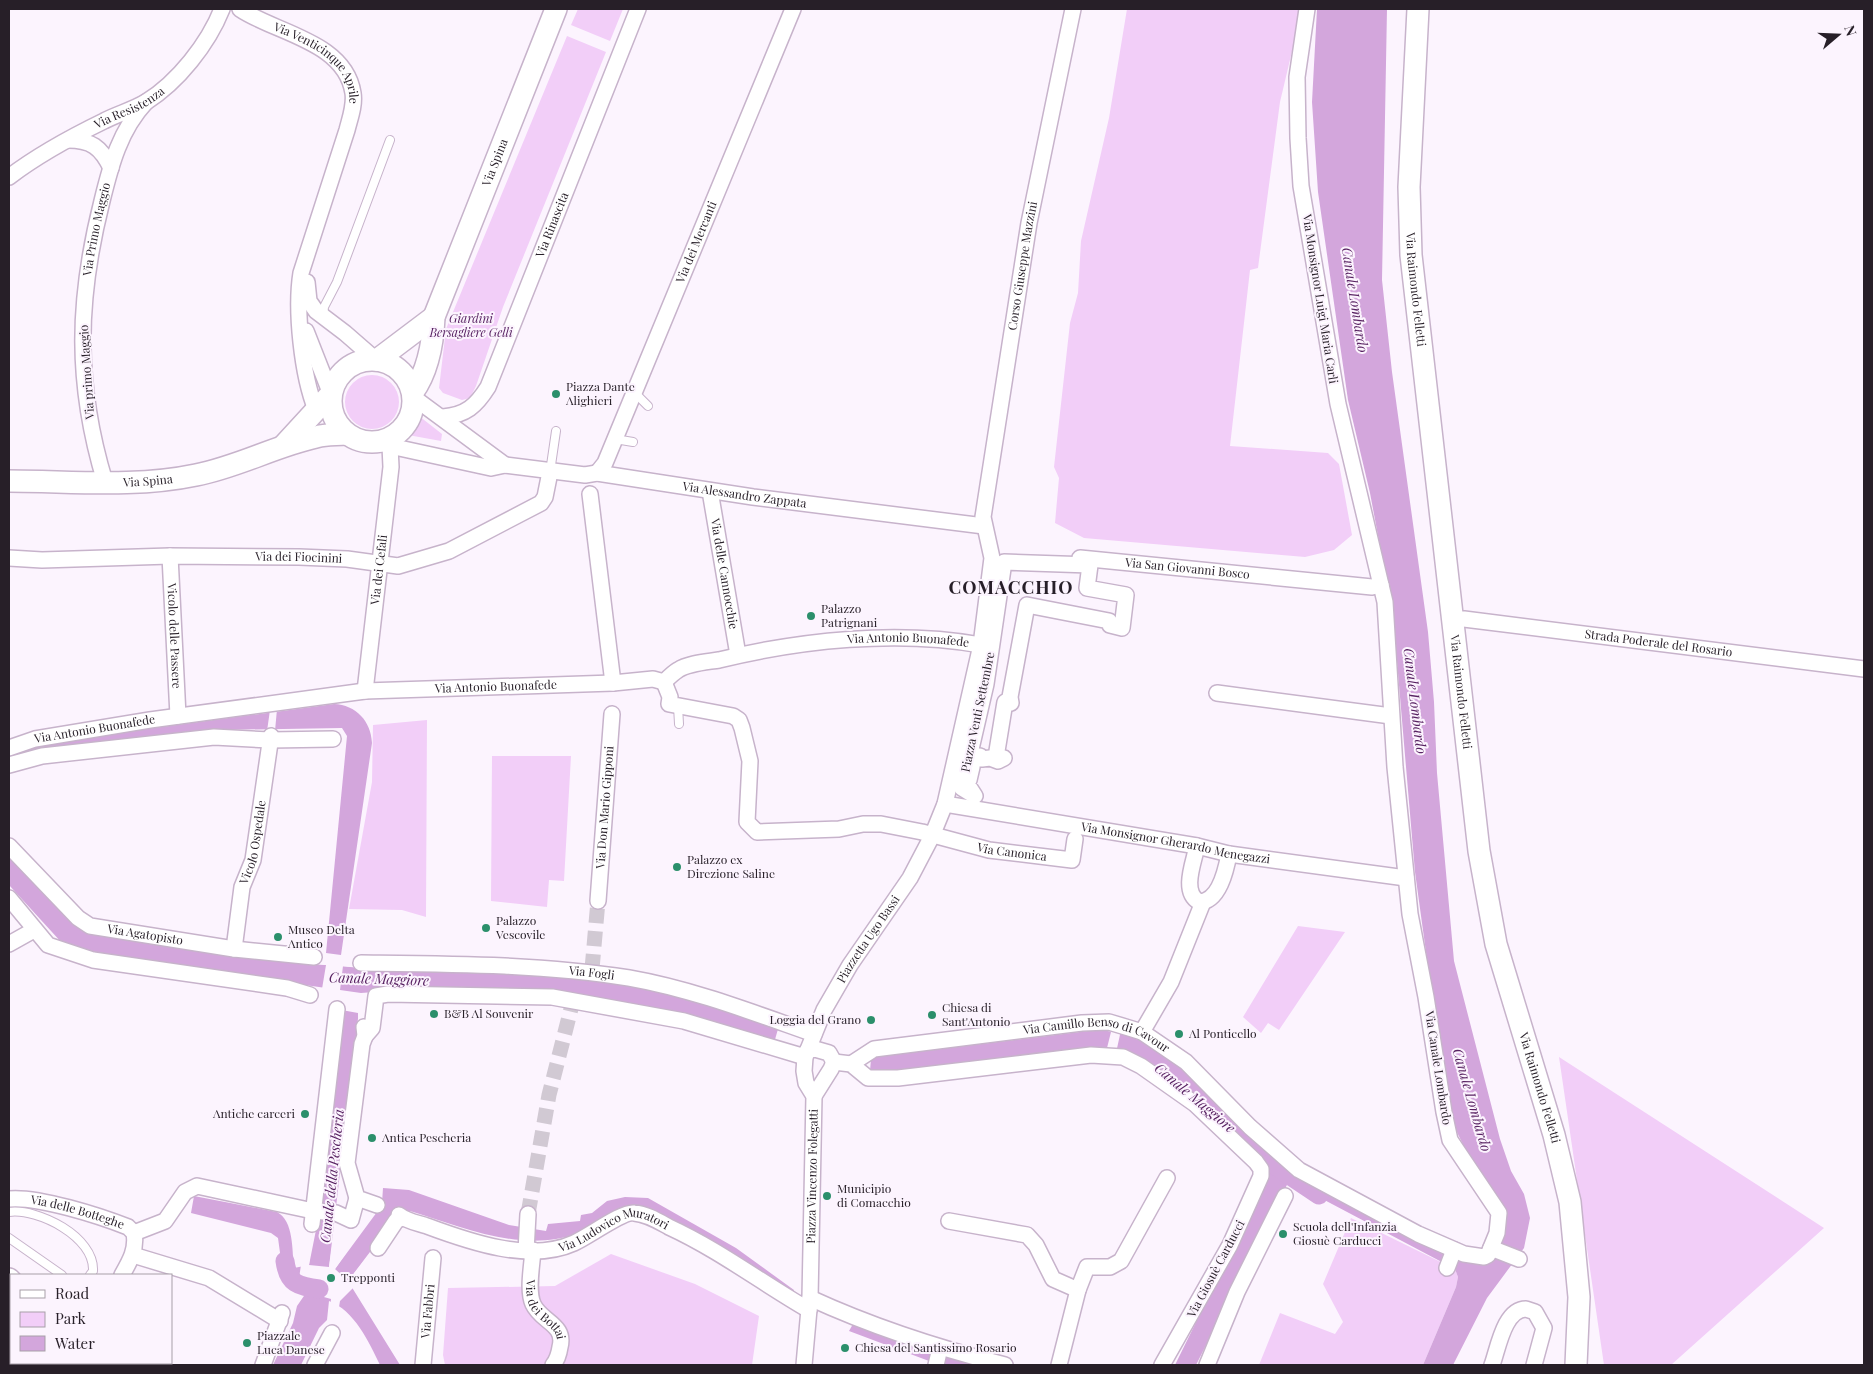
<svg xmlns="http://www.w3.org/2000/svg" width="1873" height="1374" font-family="'Playfair Display',serif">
  <rect width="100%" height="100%" fill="#fcf4fe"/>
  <path fill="#f2cef8" d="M 578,9 L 623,9 L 610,41 L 571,25 Z
    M 1127,9 L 1302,9 L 1280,102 L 1258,268 L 1250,270 L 1230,446 L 1328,453 L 1339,464 L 1352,535 L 1334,550 L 1305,557 L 1084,538 L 1055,523 L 1059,478 L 1054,467 L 1070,323 L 1078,293 L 1081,241 L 1109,118 Z
    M 567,36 L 606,52 L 503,307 L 476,386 L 470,398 L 462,400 L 443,393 L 439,388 L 446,329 Z
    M345 402a27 27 0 1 1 54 0a27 27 0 1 1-54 0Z
    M 419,416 L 442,434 L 441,441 L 408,435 L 415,428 Z
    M 427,720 L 426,917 L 402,910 L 349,909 L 372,782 L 373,725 Z
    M 492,756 L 571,756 L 564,881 L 549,880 L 547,907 L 491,901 Z
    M 1298,926 L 1345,932 L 1279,1030 L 1268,1023 L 1261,1033 L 1243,1017 Z
    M 1559,1057 L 1824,1228 L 1671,1365 L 1604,1365 Z
    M 1351,1218 L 1455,1269 L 1458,1277 L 1456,1287 L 1423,1365 L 1259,1365 L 1280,1313 L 1335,1334 L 1343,1322 L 1323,1284 Z
    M 611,1254 L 695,1284 L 759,1316 L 752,1365 L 445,1365 L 443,1355 L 448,1288 L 555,1286 Z"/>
  <path fill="#d3a6dc" d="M 1317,9 L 1387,9 L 1382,280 L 1392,372 L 1428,632 L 1434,702 L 1437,773 L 1454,961 L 1500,1139 L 1511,1171 L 1524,1194 L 1530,1218 L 1524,1248 L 1487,1298 L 1453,1365 L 1423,1365 L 1456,1287 L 1458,1277 L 1455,1269 L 1296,1185 L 1301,1178 L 1479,1261 L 1502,1225 L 1455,1128 L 1432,996 L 1415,872 L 1393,615 L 1370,493 L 1348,400 L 1318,192 L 1312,102 Z
    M 334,704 C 356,705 371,721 372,743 L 341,955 L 326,953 L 347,736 L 342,728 L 215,730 L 9,763 L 9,754 L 35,747 L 146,729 Z
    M 9,853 L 82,927 L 314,964 L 362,968 L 533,974 L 586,978 L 657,988 L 771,1023 L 778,1029 L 774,1043 L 627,1005 L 361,993 L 329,1267 L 335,1269 L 377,1212 L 382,1203 L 383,1188 L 409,1190 L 509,1225 L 546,1231 L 548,1224 L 580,1221 L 581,1215 L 592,1213 L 607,1201 L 625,1197 L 648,1198 L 736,1248 L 794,1290 L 792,1297 L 647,1211 C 617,1221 587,1234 556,1239 C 507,1247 456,1225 410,1211 L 401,1211 L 348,1281 L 400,1365 L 380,1365 C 369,1342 354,1310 329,1301 L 327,1320 L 319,1328 L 301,1365 L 273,1365 L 293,1323 L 297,1306 L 306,1293 L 297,1281 L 294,1285 L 284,1282 L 278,1238 L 271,1233 L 191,1213 L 194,1196 L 277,1212 C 294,1221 292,1250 294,1268 L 309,1265 L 340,990 L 99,956 L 62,943 L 9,885 Z
    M 1096,1030 C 1150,1031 1190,1075 1226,1110 C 1249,1131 1271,1152 1293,1173 L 1196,1365 L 1175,1365 L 1268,1176 L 1132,1056 L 928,1071 L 870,1071 L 871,1059 L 874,1057 Z
    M 853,1324 L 936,1354 L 986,1365 L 937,1364 L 849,1331 Z"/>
  <path fill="#fcf4fe" d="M 277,709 L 275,731 L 267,731 L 270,710 Z
    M 315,961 L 362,966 L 362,968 L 343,966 L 340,990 L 361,993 L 374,992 L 373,994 L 363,995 L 360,1027 L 358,1026 L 358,1013 L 336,1009 L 337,993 L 312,990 L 312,987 L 322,989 L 326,965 L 314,964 Z
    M 1112,1028 L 1121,1030 L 1116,1053 L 1106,1052 Z
    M 314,1224 L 317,1225 L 309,1265 L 329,1267 L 335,1226 L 337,1227 L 331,1266 L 334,1266 L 359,1234 L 335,1269 L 348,1281 L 375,1247 L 376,1248 L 351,1281 L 354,1287 L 340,1301 L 339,1307 L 331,1304 L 329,1322 L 331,1299 L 306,1292 L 294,1306 L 303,1293 L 298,1285 L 301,1265 L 307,1263 Z"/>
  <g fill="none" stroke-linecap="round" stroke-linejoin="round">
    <path stroke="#d3a6dc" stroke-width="19" d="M 1271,1163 L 1319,1195
      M 285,1261 C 288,1284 298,1286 319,1289"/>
    <path stroke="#d1c9d3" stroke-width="15" stroke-dasharray="15 8" stroke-linecap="butt" d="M 592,969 L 598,901
      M 528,1214 L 549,1095 L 573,1001"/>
    <defs>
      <path id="lane" d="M 323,316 L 324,307 L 337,282 L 390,140
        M 634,392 L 648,406
        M 615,439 L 633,442
        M 550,472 L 556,431
        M 678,706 L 679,724
        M 9,1212 C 38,1208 95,1237 93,1271 L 90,1275
        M 9,1238 L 62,1275
        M 9,1310 L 11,1311"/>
      <g id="street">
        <path id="s1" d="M 240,9 C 275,33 345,41 353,93 C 355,105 350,118 347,130 L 301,273 C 295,310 302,375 316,410"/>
        <path d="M 68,140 C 91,140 101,147 111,168"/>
        <path id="s2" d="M 9,177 C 38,155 71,137 104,121 C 117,114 133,110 146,102 C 178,82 208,44 222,9"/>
        <path d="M 307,282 L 309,301 L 316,311 L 345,333 L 376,360"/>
        <path d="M 306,331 L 330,392"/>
        <path d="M 413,397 L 505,465"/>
        <path id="s3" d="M 443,417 C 466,415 476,406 488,387 L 638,9"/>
        <path id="s4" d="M 381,441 L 390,446 L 491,468 L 505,465 L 585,475 L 597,473 L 753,497 L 984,526"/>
        <path id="s5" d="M 597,473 L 605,463 L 793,9"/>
        <path id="s6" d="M 105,482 C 75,383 77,300 102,201 C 111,164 120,130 146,102"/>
        <path id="s7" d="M 710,491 L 738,655"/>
        <path d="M 590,494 L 613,683"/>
        <path id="s8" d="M 170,556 L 178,716"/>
        <path id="s9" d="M 9,558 L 42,560 L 170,556 L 299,557 L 347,559 L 398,566 L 449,551 L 541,503 L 545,497 L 550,472"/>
        <path id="s10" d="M 1080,558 L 1372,587 L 1381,585"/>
        <path d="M 1004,562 L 1090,565 L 1087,588 L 1126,595 L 1122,628 L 1110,625 L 1109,621 L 1027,605 L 1010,697 L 1011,703 L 1005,702 L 996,757 L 1004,758 L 998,761 L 990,758 L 982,759 L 980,756 L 970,764 L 972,767 L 969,780 L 966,782 L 975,796 L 962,788 L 986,684 Z"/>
        <path id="s11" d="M 1452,619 L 1464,619 L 1864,669"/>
        <path id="s12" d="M 664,682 L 670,697 L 669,704 L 733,716 L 739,720 L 742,728 L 750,761 L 747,822 L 757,832 L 839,829 L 863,824 L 881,824 L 922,832 L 989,850 L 1072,860 L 1075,839"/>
        <path id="s13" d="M 664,682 C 668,678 673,673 678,670 C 689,663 707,662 719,660 C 801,640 897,630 981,645"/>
        <path id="s14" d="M 365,691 L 391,467 L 390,446"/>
        <path d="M 1217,693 L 1391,716"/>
        <path id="s15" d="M 9,748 L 35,739 L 150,720 L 365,691 L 613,683 L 653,679 L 664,682"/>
        <path d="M 9,765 L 42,756 L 214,737 L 270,740 L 333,739"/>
        <path id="s16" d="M 945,804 L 1197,846 L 1229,854 L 1406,878"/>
        <path id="s17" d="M 9,846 L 78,918 L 90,926 L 234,949 L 314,957"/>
        <path d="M 1197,846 C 1194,862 1181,892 1199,902 C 1219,902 1226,870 1229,854"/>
        <path d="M 9,898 L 48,945 L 93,960 L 287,988 L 310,995"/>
        <path id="s18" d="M 598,901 L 612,714"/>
        <path d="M 9,944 L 34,930"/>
        <path id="s19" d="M 234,949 L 242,887 L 253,860 L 271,736"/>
        <path id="s20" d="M 361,963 C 450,964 541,964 629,978 C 692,989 754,1013 814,1034"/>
        <path d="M 364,1027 L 365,1036 L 362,1044 L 347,1163 L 357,1198 L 377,1205"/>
        <path d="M 1142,1032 L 1171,982 L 1203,902"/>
        <path d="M 365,1036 L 372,1028 L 376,996 L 388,994 L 552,997 L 684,1021 L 805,1057"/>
        <path d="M 807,1051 L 815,1049 L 829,1053 L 834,1062"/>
        <path d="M 834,1062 L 851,1064 L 868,1078 L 898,1078 L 1091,1055 L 1123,1057 L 1141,1066 L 1195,1104 L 1256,1162 L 1261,1169 L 1261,1176 L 1230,1245 L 1162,1365"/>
        <path id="s21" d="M 851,1064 L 874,1049 L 1082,1023 L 1109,1022 L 1129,1028 L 1142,1032 L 1186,1062 L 1250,1127 L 1299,1170 L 1418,1234 L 1464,1254 L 1484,1257 L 1488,1255 L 1497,1233 L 1499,1213 L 1450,1140 L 1444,1112 L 1426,997 L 1410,914 L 1395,767 L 1385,602 L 1338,404 L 1301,186 L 1298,138 L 1297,77 L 1307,9"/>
        <path d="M 814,1096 L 831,1069 L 834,1062"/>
        <path id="s22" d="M 9,1199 C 38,1196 100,1216 128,1227 L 134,1233 C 137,1249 130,1261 122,1275"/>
        <path id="s23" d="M 399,1215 C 406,1221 418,1223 427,1226 C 470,1242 530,1263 574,1243 C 588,1237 623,1211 634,1213 C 647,1214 658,1221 669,1227 C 719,1250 762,1283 809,1310"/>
        <path d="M 949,1221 L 1027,1235 L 1036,1245 L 1053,1279 L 1078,1290"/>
        <path d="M 312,1224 L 337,1009"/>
        <path d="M 134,1233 L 165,1221 L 185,1192 L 197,1186 L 313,1211 L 336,1213 L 351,1220 L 357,1198"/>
        <path d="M 378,1248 L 396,1221 L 401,1218"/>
        <path d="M 1491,1248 L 1519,1259"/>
        <path id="s24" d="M 533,1250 C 532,1266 527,1290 533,1304 C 541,1322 566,1324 560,1347 C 559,1354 557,1360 553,1365"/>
        <path d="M 526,1251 L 528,1214"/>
        <path d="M 133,1255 L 209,1278 L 280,1321"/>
        <path d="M 1447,1268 L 1454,1250"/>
        <path d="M 810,1298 C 873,1327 938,1348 1005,1365"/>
        <path d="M 9,1349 L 11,1344"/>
        <path d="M 263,1365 L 282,1313"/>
        <path d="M 315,1365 L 332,1333"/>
        <path id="s25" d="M 423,1365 L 433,1258"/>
        <path id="s26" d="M 804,1365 L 810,1298 L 814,1096 L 806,1083 L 804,1071 L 805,1057 L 824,1010 L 850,965 L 910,878 L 932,836 L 945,804 L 981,645 L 992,558 L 983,517 L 1029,223 L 1073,9"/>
        <path d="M 936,1365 L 940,1348"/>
        <path d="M 1059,1365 L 1078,1290 L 1087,1267 L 1110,1267 L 1121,1261 L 1167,1178"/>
        <path d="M 1207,1365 L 1237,1292 L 1285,1196"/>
        <path d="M 1492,1365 C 1498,1349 1504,1309 1526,1309 L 1535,1312 L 1544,1328 L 1534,1365"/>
      </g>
      <g id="secondary">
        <path id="s27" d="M 1418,9 L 1409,187 L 1411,255 L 1479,851 L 1496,944 L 1554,1135 L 1570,1202 L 1579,1297 L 1576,1365"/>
        <circle cx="372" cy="401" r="41"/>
        <path d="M 377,360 L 434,317"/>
        <path id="s28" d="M 413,392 C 428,371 433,342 434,317 L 556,9"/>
        <path d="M 284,445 L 329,396"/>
        <path id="s29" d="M 9,481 C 70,481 135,488 196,475 C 238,467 275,446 316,437 C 326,434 336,435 346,434"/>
        <path d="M 9,1279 L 11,1281"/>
        <path d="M 146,1363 L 151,1365"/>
      </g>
    </defs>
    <use href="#lane" stroke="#c7b3cb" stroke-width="10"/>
    <use href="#street" stroke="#c7b3cb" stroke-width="18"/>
    <use href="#secondary" stroke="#c7b3cb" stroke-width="24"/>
    <use href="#lane" stroke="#fff" stroke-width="8"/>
    <use href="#street" stroke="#fff" stroke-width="15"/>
    <use href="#secondary" stroke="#fff" stroke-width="21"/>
  </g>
  <g fill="#2b8f6b" stroke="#fcf4fe" stroke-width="2">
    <circle cx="556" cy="394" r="5"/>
    <circle cx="811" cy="616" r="5"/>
    <circle cx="677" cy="867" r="5"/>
    <circle cx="486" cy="928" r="5"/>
    <circle cx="278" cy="937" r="5"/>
    <circle cx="434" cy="1014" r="5"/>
    <circle cx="932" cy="1015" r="5"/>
    <circle cx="871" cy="1020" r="5"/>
    <circle cx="1179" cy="1034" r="5"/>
    <circle cx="305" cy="1114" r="5"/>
    <circle cx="372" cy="1138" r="5"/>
    <circle cx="827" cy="1196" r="5"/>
    <circle cx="1283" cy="1234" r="5"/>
    <circle cx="331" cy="1278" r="5"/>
    <circle cx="247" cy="1343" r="5"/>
    <circle cx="845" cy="1348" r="5"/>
  </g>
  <g text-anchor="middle" stroke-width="4" stroke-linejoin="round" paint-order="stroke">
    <g font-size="12" fill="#271f28" stroke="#fcf4fe">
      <text dy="4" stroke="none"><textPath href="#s1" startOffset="98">Via Venticinque Aprile</textPath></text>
      <text dy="4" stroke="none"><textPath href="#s2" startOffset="139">Via Resistenza</textPath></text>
      <text dy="4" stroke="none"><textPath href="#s28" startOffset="245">Via Spina</textPath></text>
      <text dy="4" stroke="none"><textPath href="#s3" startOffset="231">Via Rinascita</textPath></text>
      <text dy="4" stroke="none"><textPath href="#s6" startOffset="256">Via Primo Maggio</textPath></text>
      <text dy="4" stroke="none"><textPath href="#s5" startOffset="252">Via dei Mercanti</textPath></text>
      <text dy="4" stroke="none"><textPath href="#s26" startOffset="1148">Corso Giuseppe Mazzini</textPath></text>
      <text dy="4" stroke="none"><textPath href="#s27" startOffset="281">Via Raimondo Felletti</textPath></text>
      <text transform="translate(1320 299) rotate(81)" y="4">Via Monsignor Luigi Maria Carli</text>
      <text transform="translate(87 372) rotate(-94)" y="4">Via primo Maggio</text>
      <text dy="4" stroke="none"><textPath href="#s29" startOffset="139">Via Spina</textPath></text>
      <text dy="4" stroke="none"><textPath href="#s4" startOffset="370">Via Alessandro Zappata</textPath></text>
      <text dy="4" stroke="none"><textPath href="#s9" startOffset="290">Via dei Fiocinini</textPath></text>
      <text dy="4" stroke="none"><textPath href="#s14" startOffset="122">Via dei Cefali</textPath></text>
      <text dy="4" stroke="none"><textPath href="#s10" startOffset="108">Via San Giovanni Bosco</textPath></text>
      <text dy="4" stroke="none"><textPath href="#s7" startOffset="84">Via delle Cannocchie</textPath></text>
      <text dy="4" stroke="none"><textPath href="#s8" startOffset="80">Vicolo delle Passere</textPath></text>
      <text dy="4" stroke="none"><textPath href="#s13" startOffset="252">Via Antonio Buonafede</textPath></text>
      <text dy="4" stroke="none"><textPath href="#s11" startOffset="208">Strada Poderale del Rosario</textPath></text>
      <text dy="4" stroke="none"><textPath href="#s15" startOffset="492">Via Antonio Buonafede</textPath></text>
      <text dy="4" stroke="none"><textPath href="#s27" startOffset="686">Via Raimondo Felletti</textPath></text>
      <text transform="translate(978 712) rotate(-78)" y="4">Piazza Venti Settembre</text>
      <text dy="4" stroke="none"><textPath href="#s15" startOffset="88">Via Antonio Buonafede</textPath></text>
      <text dy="4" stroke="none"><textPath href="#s18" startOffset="94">Via Don Mario Gipponi</textPath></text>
      <text dy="4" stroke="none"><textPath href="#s19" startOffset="109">Vicolo Ospedale</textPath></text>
      <text dy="4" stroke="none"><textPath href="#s16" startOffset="234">Via Monsignor Gherardo Menegazzi</textPath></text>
      <text dy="4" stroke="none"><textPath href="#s12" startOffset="472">Via Canonica</textPath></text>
      <text dy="4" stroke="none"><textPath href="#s17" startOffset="170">Via Agatopisto</textPath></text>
      <text dy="4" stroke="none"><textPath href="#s26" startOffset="445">Piazzetta Ugo Bassi</textPath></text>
      <text dy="4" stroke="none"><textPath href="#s20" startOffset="231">Via Fogli</textPath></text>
      <text dy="4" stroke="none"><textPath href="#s21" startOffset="254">Via Camillo Benso di Cavour</textPath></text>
      <text transform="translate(1438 1068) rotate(81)" y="4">Via Canale Lombardo</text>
      <text dy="4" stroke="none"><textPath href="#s27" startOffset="1091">Via Raimondo Felletti</textPath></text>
      <text dy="4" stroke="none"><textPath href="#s26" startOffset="189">Piazza Vincenzo Folegatti</textPath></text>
      <text dy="4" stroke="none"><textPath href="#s22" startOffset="70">Via delle Botteghe</textPath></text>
      <text dy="4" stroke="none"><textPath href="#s23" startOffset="226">Via Ludovico Muratori</textPath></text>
      <text transform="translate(1216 1269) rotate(-62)" y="4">Via Giosuè Carducci</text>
      <text dy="4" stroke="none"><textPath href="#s24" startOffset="65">Via dei Bottai</textPath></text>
      <text dy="4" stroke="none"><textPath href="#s25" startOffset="54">Via Fabbri</textPath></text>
    </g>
    <g font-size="12" font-style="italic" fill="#551f60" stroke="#fcf4fe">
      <text x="471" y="323">Giardini<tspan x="471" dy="14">Bersagliere Gelli</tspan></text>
    </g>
    <g font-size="12" fill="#271f28" stroke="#fcf4fe" text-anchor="start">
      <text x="566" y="391">Piazza Dante<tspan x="566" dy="14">Alighieri</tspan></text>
      <text x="821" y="613">Palazzo<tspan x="821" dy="14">Patrignani</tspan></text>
      <text x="687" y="864">Palazzo ex<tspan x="687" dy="14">Direzione Saline</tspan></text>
      <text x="496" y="925">Palazzo<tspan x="496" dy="14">Vescovile</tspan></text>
      <text x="288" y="934">Museo Delta<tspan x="288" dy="14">Antico</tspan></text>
      <text x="942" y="1012">Chiesa di<tspan x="942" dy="14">Sant'Antonio</tspan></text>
      <text x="444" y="1018">B&amp;B Al Souvenir</text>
      <text x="861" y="1024" text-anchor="end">Loggia del Grano</text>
      <text x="1189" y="1038">Al Ponticello</text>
      <text x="295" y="1118" text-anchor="end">Antiche carceri</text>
      <text x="382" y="1142">Antica Pescheria</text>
      <text x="837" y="1193">Municipio<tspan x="837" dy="14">di Comacchio</tspan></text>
      <text x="1293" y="1231">Scuola dell'Infanzia<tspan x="1293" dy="14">Giosuè Carducci</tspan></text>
      <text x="341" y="1282">Trepponti</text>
      <text x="257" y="1340">Piazzale<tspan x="257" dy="14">Luca Danese</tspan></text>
      <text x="855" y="1352">Chiesa del Santissimo Rosario</text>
    </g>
    <g font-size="14" font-style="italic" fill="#582262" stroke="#fcf4fe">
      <text transform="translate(1355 300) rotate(81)" y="5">Canale Lombardo</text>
      <text transform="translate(1415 701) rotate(83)" y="5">Canale Lombardo</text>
      <text transform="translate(379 979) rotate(2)" y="5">Canale Maggiore</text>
      <text transform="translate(1195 1098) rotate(40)" y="5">Canale Maggiore</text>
      <text transform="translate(1472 1100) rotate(74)" y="5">Canale Lombardo</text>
      <text transform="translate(332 1176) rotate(-84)" y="5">Canale della Pescheria</text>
    </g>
    <g font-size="18" font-weight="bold" letter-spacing="1" fill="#271f28" stroke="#fcf4fe">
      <text x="1011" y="594">COMACCHIO</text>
    </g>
  </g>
  <rect width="1873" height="1374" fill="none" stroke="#271f28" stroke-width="20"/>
  <rect x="10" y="1274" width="162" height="90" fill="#fcf4fe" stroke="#a79fa8"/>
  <rect x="20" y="1290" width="25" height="8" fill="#ffffff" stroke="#a79fa8"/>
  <text x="55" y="1299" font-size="15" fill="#271f28">Road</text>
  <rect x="20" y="1312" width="25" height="15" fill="#f2cef8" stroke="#a79fa8"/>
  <text x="55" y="1324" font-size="15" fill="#271f28">Park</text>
  <rect x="20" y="1336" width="25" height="15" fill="#d3a6dc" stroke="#a79fa8"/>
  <text x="55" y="1349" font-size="15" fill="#271f28">Water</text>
  <g transform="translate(1838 35) rotate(71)" stroke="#fcf4fe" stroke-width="4" paint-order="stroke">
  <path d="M0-4L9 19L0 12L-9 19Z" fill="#271f28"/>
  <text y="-8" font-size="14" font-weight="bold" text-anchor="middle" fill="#271f28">N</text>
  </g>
</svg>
